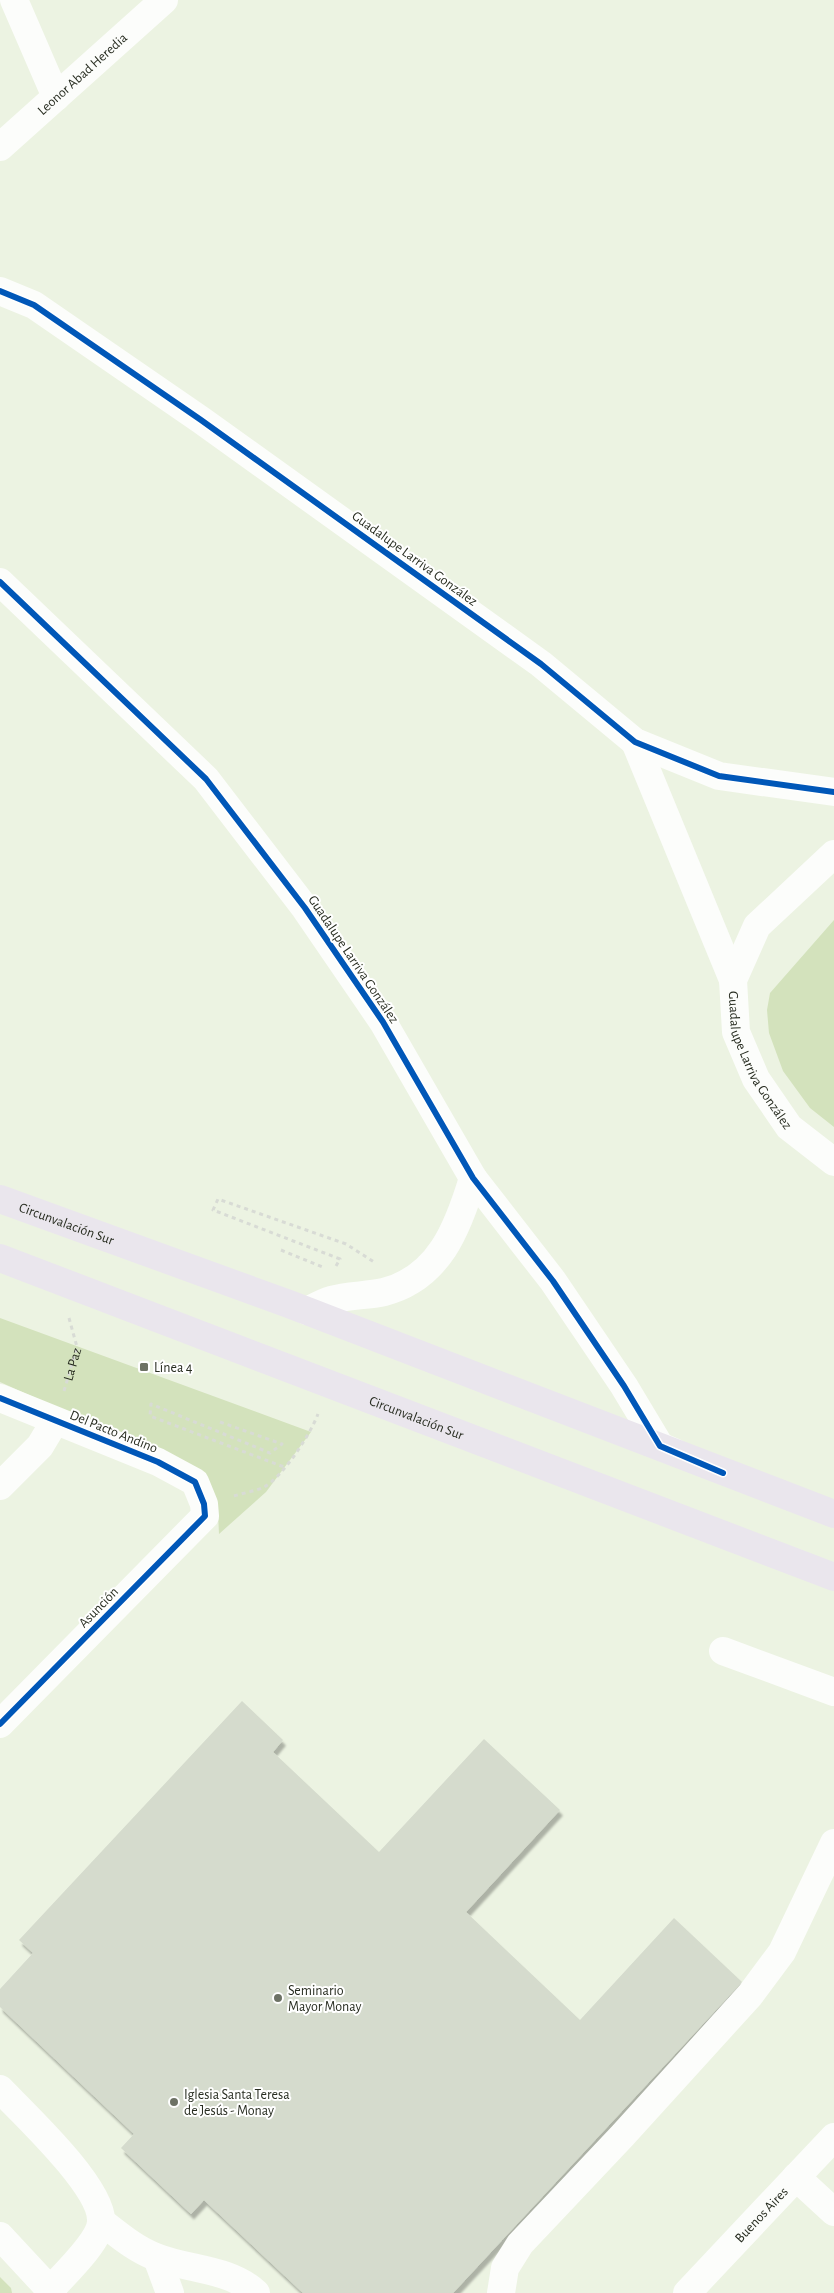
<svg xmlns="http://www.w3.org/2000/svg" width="834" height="2293" font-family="'Alegreya Sans',sans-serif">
  <defs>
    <filter id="shadow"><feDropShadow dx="3" dy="5.5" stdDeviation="1" flood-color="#0004"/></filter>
  </defs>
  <rect width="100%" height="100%" fill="#ecf3e2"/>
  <path fill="#d3e2bc" d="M 834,920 L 834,1127 L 810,1108 L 783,1071 L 769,1033 L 767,1010 L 770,993 Z
    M 0,1318 L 311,1432 L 266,1492 L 219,1534 L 218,1513 L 205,1474 L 0,1382 Z
    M 0,2277 L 11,2288 L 12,2293 L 0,2293 Z"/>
  <path fill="#d5dbcd" filter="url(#shadow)" d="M 242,1701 L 283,1740 L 273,1752 L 379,1852 L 484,1739 L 560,1810 L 466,1912 L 580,2020 L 674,1918 L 742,1982 L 453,2293 L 303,2293 L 204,2200 L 191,2214 L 121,2148 L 134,2134 L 0,2007 L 0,1989 L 33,1953 L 19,1940 Z"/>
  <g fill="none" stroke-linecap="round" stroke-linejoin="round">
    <g stroke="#d8dbd5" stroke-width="3" stroke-dasharray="4 4" stroke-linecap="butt">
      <path d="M 281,1250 L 325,1268"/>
      <path d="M 336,1266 L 340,1259 L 213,1210 L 218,1199 L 346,1244 L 374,1262"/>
      <path id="s1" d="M 64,1391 L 77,1347 L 69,1318"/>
      <path d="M 220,1422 L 282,1444 L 270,1453 L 151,1404 L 150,1416 L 284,1467"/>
      <path d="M 234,1496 C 243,1493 256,1491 264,1487 C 283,1477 311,1433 318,1414"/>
    </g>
    <g stroke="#fcfdfb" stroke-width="28">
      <path d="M 14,0 L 56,97"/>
      <path id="s2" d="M 0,147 L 164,0"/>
      <path d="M 0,291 L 34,305 L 201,420 L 541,664 L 635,742 L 719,776 L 834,792"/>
      <path d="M 0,582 L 206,779 L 305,908 L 383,1022 L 473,1178 L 553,1281 L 624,1386 L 660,1446 L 674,1452"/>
      <path d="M 635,742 L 733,980"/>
      <path id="s3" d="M 834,854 L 757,926 L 733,980 L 736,1032 L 756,1079 L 789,1127 L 834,1162"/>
      <path d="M 307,1311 C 315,1307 323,1302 331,1300 C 348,1295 367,1296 384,1292 C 439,1278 458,1228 473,1178"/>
      <path d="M 0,1398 L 158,1462 L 195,1482 L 204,1504 L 205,1516 L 0,1724"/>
      <path d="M 0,1486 L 40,1446 L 55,1421"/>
      <path d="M 723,1651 L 834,1692"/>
      <path d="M 0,2089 C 25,2115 101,2186 101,2220 C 102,2239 63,2276 50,2290"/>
      <path d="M 796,2177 L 834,2212"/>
      <path d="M 102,2222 C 119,2235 135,2249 156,2257 C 188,2270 229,2268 256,2293"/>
      <path d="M 0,2236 L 53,2293"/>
      <path d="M 157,2258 L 170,2293"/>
      <path d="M 501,2293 L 505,2268 L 520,2244 L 623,2135 L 750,1995 L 782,1952 L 834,1843"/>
      <path id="s4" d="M 687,2293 L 834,2137"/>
    </g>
    <g stroke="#eae6ed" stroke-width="28">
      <path id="s5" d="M 0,1199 L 289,1304 L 834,1514"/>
      <path id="s6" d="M 0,1258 L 834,1577"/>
    </g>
    <defs>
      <path id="cycleway" d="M 0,291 L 34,305 L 201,420 L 541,664 L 635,742 L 719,776 L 834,792
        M 0,582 L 206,779 L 305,908 L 383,1022 L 473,1178 L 553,1281 L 624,1386 L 660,1446 L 723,1473
        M 0,1398 L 158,1462 L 195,1482 L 204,1504 L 205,1516 L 0,1724"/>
    </defs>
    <use href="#cycleway" stroke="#fff" stroke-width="9"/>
    <use href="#cycleway" stroke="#0057b8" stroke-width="6"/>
  </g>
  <g fill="#6d7265" stroke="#fff" stroke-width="2">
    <rect x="139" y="1362" width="10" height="10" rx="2.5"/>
    <circle cx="278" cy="1998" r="5"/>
    <circle cx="174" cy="2102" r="5"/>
  </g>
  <g text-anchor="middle" stroke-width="4" stroke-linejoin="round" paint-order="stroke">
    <g font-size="14" fill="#282d21" stroke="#fff">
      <text dy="5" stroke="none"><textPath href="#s2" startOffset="110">Leonor Abad Heredia</textPath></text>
      <text transform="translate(415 558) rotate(36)" y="5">Guadalupe Larriva González</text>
      <text transform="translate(354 959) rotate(56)" y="5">Guadalupe Larriva González</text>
      <text dy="5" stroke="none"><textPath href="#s3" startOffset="251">Guadalupe Larriva González</textPath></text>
      <text dy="5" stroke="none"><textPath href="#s5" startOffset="71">Circunvalación Sur</textPath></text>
      <text dy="5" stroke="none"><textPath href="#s1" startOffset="28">La Paz</textPath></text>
      <text dy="5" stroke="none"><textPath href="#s6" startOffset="446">Circunvalación Sur</textPath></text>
      <text transform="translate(114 1431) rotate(22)" y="5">Del Pacto Andino</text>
      <text transform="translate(98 1607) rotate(-46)" y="5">Asunción</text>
      <text dy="5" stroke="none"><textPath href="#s4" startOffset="108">Buenos Aires</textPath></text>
    </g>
    <g font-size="14" fill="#282d21" stroke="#fff" text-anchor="start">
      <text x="154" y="1372">Línea 4</text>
      <text x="288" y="1995">Seminario<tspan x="288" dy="16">Mayor Monay</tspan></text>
      <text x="184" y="2099">Iglesia Santa Teresa<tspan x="184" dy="16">de Jesús - Monay</tspan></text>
    </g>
  </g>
</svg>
